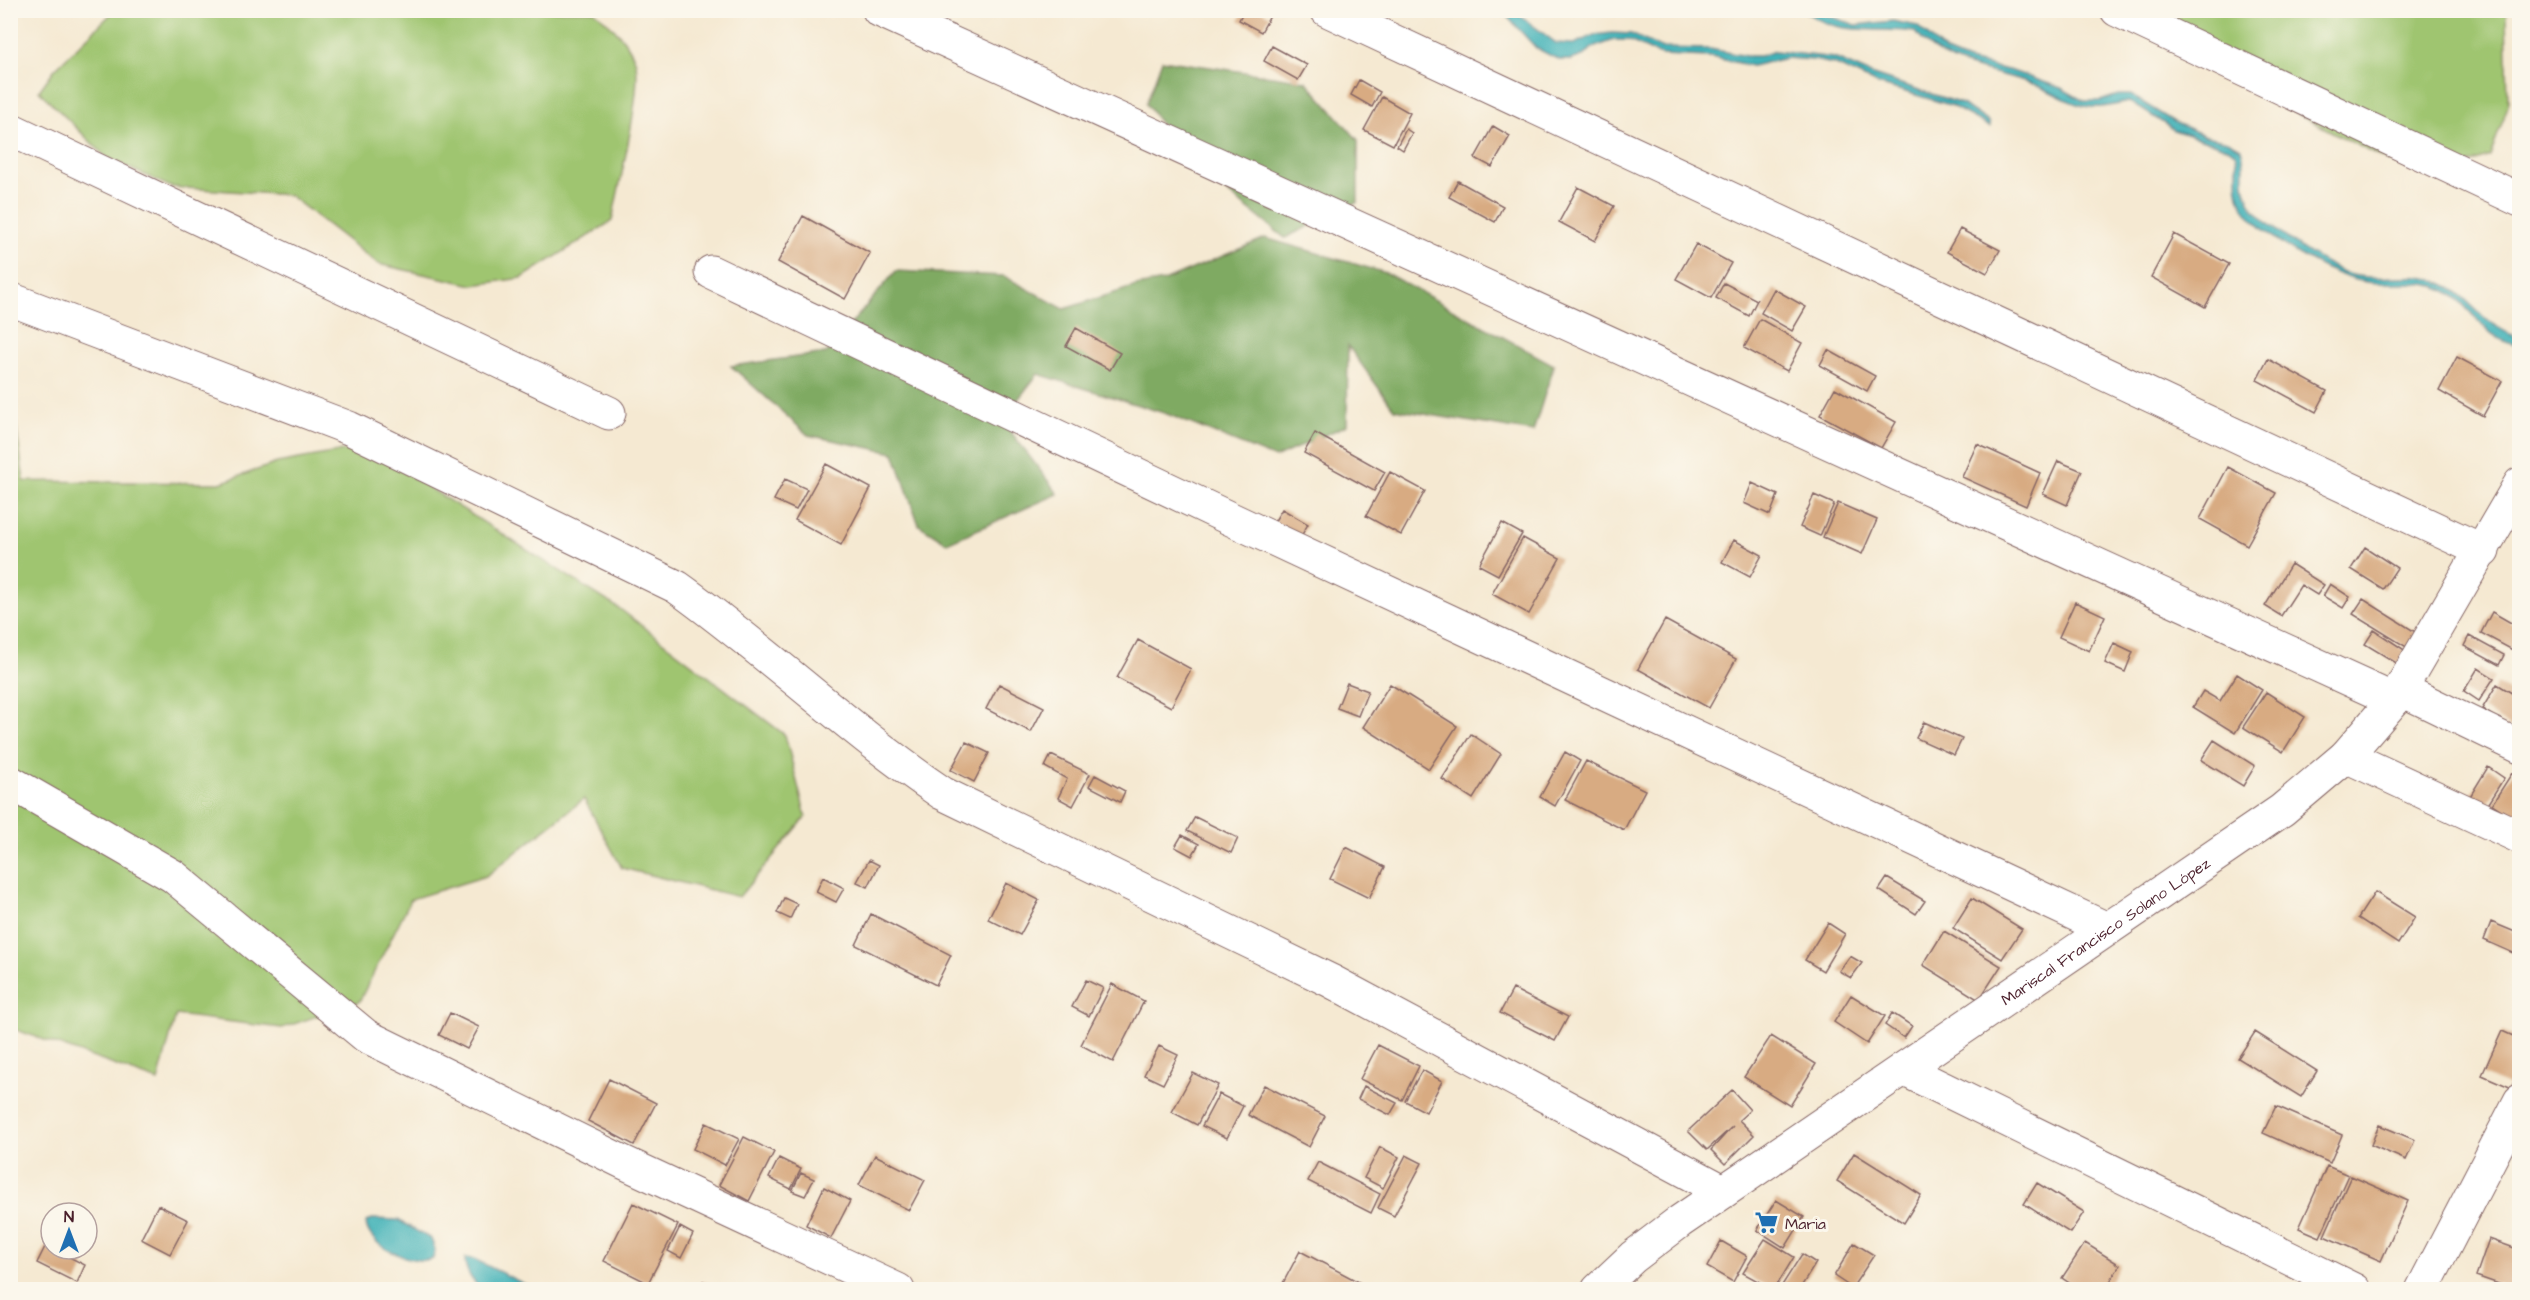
<svg xmlns="http://www.w3.org/2000/svg" width="2530" height="1300" font-family="'Architects Daughter',sans-serif">
  <rect width="100%" height="100%" fill="#fbf7ec"/>
  <filter id="ink" filterUnits="userSpaceOnUse"><feTurbulence type="fractalNoise" baseFrequency=".0167" numOctaves="2"/><feDisplacementMap in="SourceGraphic" scale="12" xChannelSelector="R" yChannelSelector="G"/><feConvolveMatrix kernelMatrix="1 2 1 2 8 2 1 2 1" color-interpolation-filters="sRGB"/></filter>
  <filter id="wash" filterUnits="userSpaceOnUse"><feTurbulence type="fractalNoise" baseFrequency=".008" numOctaves="4" result="noise"/><feDisplacementMap in="SourceGraphic" scale="24" xChannelSelector="R" yChannelSelector="G"/><feGaussianBlur stdDeviation="1.35" result="paint"/><feColorMatrix in="noise" values="0 0 0 0 0 0 0 0 0 0 0 0 0 0 0 0 0 1.4 0 .05"/><feComposite in="paint" operator="in"/></filter>
  <g filter="url(#wash)">
    <rect width="100%" height="100%" fill="#f5e9d2"/>
    <path fill="#9fc570" stroke="#74724e" stroke-width="1.5" d="M 115,10 L 594,11 C 611,25 627,39 635,60 C 644,86 618,188 612,221 L 522,278 L 473,285 L 378,264 L 289,195 L 171,187 L 107,158 L 39,91 L 54,70 Z
      M 2151,11 L 2506,11 L 2508,106 L 2490,156 L 2444,173 L 2392,163 L 2209,68 Z
      M 10,383 L 24,481 L 220,483 L 277,463 L 365,447 L 620,609 L 785,735 L 806,817 L 739,897 L 622,868 L 584,799 L 486,876 L 411,899 L 359,1002 L 282,1028 L 176,1015 L 158,1081 L 11,1028 Z"/>
    <path fill="#7faa62" stroke="#646446" stroke-width="1.5" d="M 1162,60 L 1306,81 L 1358,140 L 1358,202 L 1285,238 L 1190,163 L 1146,104 Z
      M 1265,238 L 1386,273 L 1554,365 L 1533,432 L 1394,409 L 1348,346 L 1347,425 L 1275,458 L 1167,414 L 1038,374 L 1002,420 L 1058,494 L 947,543 L 919,525 L 894,453 L 808,435 L 731,366 L 826,353 L 896,271 L 1004,276 L 1064,309 L 1136,286 L 1164,281 Z"/>
    <path fill="#42b2b8" stroke="#466872" stroke-width="1.5" d="M 1502,11 L 1514,11 L 1556,43 L 1574,44 L 1594,35 L 1612,33 L 1631,34 L 1661,48 L 1710,49 L 1746,56 L 1760,56 L 1775,51 L 1834,58 L 1873,75 L 1962,104 L 1990,123 L 1990,127 L 1950,105 L 1875,83 L 1834,64 L 1814,60 L 1786,58 L 1752,66 L 1711,57 L 1661,55 L 1628,40 L 1614,40 L 1592,48 L 1585,55 L 1571,60 L 1559,60 L 1536,48 Z
      M 1804,11 L 1814,11 L 1856,25 L 1893,21 L 1917,26 L 1946,52 L 1968,61 L 2012,71 L 2061,88 L 2084,101 L 2100,101 L 2118,95 L 2131,95 L 2174,122 L 2206,136 L 2228,141 L 2241,148 C 2248,170 2239,179 2249,201 C 2259,223 2328,269 2352,275 C 2378,282 2407,272 2434,280 C 2459,288 2471,308 2491,323 C 2500,329 2510,334 2519,339 L 2519,346 C 2478,338 2470,297 2435,286 C 2414,280 2389,285 2367,282 C 2332,278 2258,236 2242,204 C 2234,187 2239,171 2236,154 L 2228,148 L 2174,130 L 2134,104 L 2129,102 C 2117,104 2104,108 2092,107 C 2073,106 2053,92 2036,85 C 1992,68 1948,72 1915,32 C 1872,26 1842,38 1804,11 Z
      M 372,1219 L 398,1220 L 431,1239 L 435,1249 L 433,1259 C 412,1265 367,1247 366,1222 Z
      M 465,1258 L 474,1259 L 534,1289 L 481,1289 C 472,1281 465,1271 465,1258 Z"/>
    <g id="blocks">
      <path fill="#d8ab82" d="M 1244,10 L 1259,10 L 1270,16 L 1261,32 L 1239,20 Z
        M 1272,46 L 1307,65 L 1298,80 L 1264,61 Z
        M 1359,80 L 1380,92 L 1372,107 L 1351,95 Z
        M 1382,97 L 1410,113 L 1393,145 L 1364,130 Z
        M 1493,126 L 1510,136 L 1492,167 L 1475,158 Z
        M 1406,129 L 1412,133 L 1403,150 L 1397,146 Z
        M 1458,181 L 1503,206 L 1495,222 L 1449,197 Z
        M 1578,187 L 1614,206 L 1595,241 L 1559,222 Z
        M 803,216 L 870,253 L 845,299 L 778,262 Z
        M 1960,229 L 2000,250 L 1987,273 L 1947,252 Z
        M 2174,234 L 2229,264 L 2205,307 L 2151,277 Z
        M 1696,244 L 1731,263 L 1711,298 L 1676,279 Z
        M 1724,283 L 1757,300 L 1749,316 L 1716,298 Z
        M 1774,289 L 1806,307 L 1792,331 L 1761,313 Z
        M 1760,319 L 1802,343 L 1787,371 L 1744,348 Z
        M 1076,328 L 1120,353 L 1110,370 L 1066,346 Z
        M 1828,350 L 1875,376 L 1867,391 L 1820,365 Z
        M 2457,357 L 2502,381 L 2483,416 L 2439,391 Z
        M 2268,359 L 2327,391 L 2316,412 L 2257,380 Z
        M 1835,388 L 1896,422 L 1881,448 L 1820,415 Z
        M 1315,433 L 1385,472 L 1374,491 L 1304,453 Z
        M 1977,444 L 2040,473 L 2026,506 L 1962,477 Z
        M 2058,461 L 2082,471 L 2067,505 L 2043,494 Z
        M 826,464 L 871,488 L 841,545 L 795,520 Z
        M 2228,467 L 2276,493 L 2247,545 L 2200,519 Z
        M 1390,472 L 1425,491 L 1401,535 L 1366,516 Z
        M 785,479 L 807,489 L 796,510 L 774,500 Z
        M 1752,483 L 1778,495 L 1770,515 L 1744,503 Z
        M 1814,495 L 1834,504 L 1820,536 L 1800,527 Z
        M 1838,503 L 1877,520 L 1862,554 L 1823,537 Z
        M 1282,509 L 1308,524 L 1300,538 L 1273,524 Z
        M 1502,523 L 1522,534 L 1498,575 L 1479,565 Z
        M 1523,538 L 1560,558 L 1529,614 L 1492,594 Z
        M 1734,540 L 1762,555 L 1750,577 L 1722,562 Z
        M 2365,547 L 2397,568 L 2383,589 L 2351,569 Z
        M 2291,564 L 2324,585 L 2317,595 L 2301,585 L 2281,616 L 2265,606 Z
        M 2330,584 L 2350,597 L 2343,608 L 2323,596 Z
        M 2363,599 L 2417,633 L 2408,648 L 2353,614 Z
        M 2075,602 L 2105,616 L 2089,651 L 2059,637 Z
        M 2492,612 L 2520,628 L 2520,654 L 2481,633 Z
        M 1665,620 L 1736,659 L 1709,708 L 1638,669 Z
        M 2374,630 L 2406,651 L 2398,664 L 2365,644 Z
        M 2469,636 L 2504,655 L 2499,665 L 2464,646 Z
        M 1138,640 L 1191,669 L 1171,707 L 1117,678 Z
        M 2114,643 L 2133,652 L 2125,672 L 2105,663 Z
        M 2478,668 L 2494,678 L 2479,701 L 2464,691 Z
        M 2237,674 L 2262,690 L 2235,733 L 2193,707 L 2203,691 L 2220,701 Z
        M 1347,683 L 1368,691 L 1358,716 L 1337,708 Z
        M 999,684 L 1044,707 L 1031,732 L 986,709 Z
        M 1390,684 L 1457,726 L 1429,769 L 1363,727 Z
        M 2497,684 L 2520,698 L 2520,733 L 2482,709 Z
        M 2266,692 L 2305,717 L 2283,752 L 2243,727 Z
        M 1924,722 L 1962,739 L 1954,755 L 1916,738 Z
        M 1471,734 L 1501,754 L 1473,799 L 1442,779 Z
        M 2214,740 L 2255,766 L 2243,786 L 2201,760 Z
        M 966,742 L 989,753 L 974,782 L 951,770 Z
        M 1565,752 L 1580,761 L 1555,806 L 1540,797 Z
        M 1051,755 L 1090,774 L 1073,806 L 1058,798 L 1067,779 L 1045,767 Z
        M 1586,761 L 1645,790 L 1624,830 L 1565,800 Z
        M 2488,767 L 2504,778 L 2485,808 L 2469,798 Z
        M 2512,773 L 2520,778 L 2520,822 L 2492,804 Z
        M 1095,775 L 1125,791 L 1120,802 L 1089,786 Z
        M 1195,817 L 1238,838 L 1231,853 L 1187,831 Z
        M 1182,835 L 1199,844 L 1192,856 L 1175,847 Z
        M 1346,847 L 1385,867 L 1369,898 L 1330,879 Z
        M 869,860 L 879,865 L 868,887 L 857,882 Z
        M 823,877 L 844,888 L 836,902 L 816,892 Z
        M 1887,878 L 1925,901 L 1916,914 L 1879,890 Z
        M 1006,883 L 1039,900 L 1020,935 L 988,919 Z
        M 2375,892 L 2415,917 L 2398,944 L 2358,918 Z
        M 784,898 L 797,904 L 790,919 L 777,913 Z
        M 1972,898 L 2022,929 L 2002,959 L 1953,928 Z
        M 871,914 L 951,955 L 936,985 L 856,945 Z
        M 2491,922 L 2520,934 L 2520,956 L 2484,940 Z
        M 1828,923 L 1845,934 L 1823,971 L 1805,960 Z
        M 1944,931 L 2001,966 L 1979,1000 L 1923,965 Z
        M 1850,956 L 1862,963 L 1851,978 L 1839,971 Z
        M 1086,980 L 1103,988 L 1089,1016 L 1072,1007 Z
        M 1112,984 L 1144,1001 L 1113,1062 L 1081,1045 Z
        M 1513,989 L 1568,1017 L 1555,1041 L 1500,1013 Z
        M 1851,995 L 1885,1016 L 1867,1044 L 1834,1022 Z
        M 450,1013 L 479,1027 L 467,1049 L 439,1035 Z
        M 1892,1013 L 1912,1026 L 1904,1038 L 1885,1025 Z
        M 2502,1031 L 2520,1039 L 2520,1070 L 2512,1088 L 2482,1075 Z
        M 2255,1032 L 2317,1071 L 2301,1097 L 2238,1058 Z
        M 1771,1036 L 1816,1064 L 1790,1106 L 1744,1077 Z
        M 1378,1045 L 1419,1066 L 1402,1100 L 1360,1079 Z
        M 1159,1046 L 1178,1055 L 1163,1084 L 1144,1075 Z
        M 1422,1070 L 1442,1081 L 1426,1112 L 1405,1101 Z
        M 1193,1073 L 1218,1085 L 1197,1125 L 1172,1112 Z
        M 609,1079 L 656,1103 L 634,1145 L 588,1121 Z
        M 1264,1085 L 1325,1116 L 1309,1147 L 1248,1115 Z
        M 1364,1086 L 1397,1103 L 1390,1115 L 1358,1099 Z
        M 1732,1090 L 1750,1110 L 1739,1120 L 1754,1135 L 1725,1164 L 1711,1150 L 1733,1126 L 1707,1150 L 1688,1131 Z
        M 1219,1094 L 1243,1106 L 1227,1138 L 1202,1126 Z
        M 2276,1106 L 2342,1135 L 2330,1163 L 2263,1133 Z
        M 706,1123 L 739,1139 L 725,1165 L 693,1149 Z
        M 2379,1125 L 2415,1140 L 2406,1160 L 2371,1145 Z
        M 744,1137 L 774,1152 L 749,1201 L 719,1185 Z
        M 1380,1147 L 1399,1157 L 1383,1188 L 1364,1178 Z
        M 1854,1153 L 1921,1195 L 1904,1223 L 1837,1181 Z
        M 875,1155 L 925,1180 L 909,1210 L 859,1185 Z
        M 1406,1155 L 1422,1163 L 1394,1216 L 1378,1208 Z
        M 779,1158 L 801,1169 L 791,1189 L 769,1178 Z
        M 1318,1162 L 1380,1194 L 1371,1213 L 1308,1181 Z
        M 2327,1166 L 2348,1175 L 2320,1237 L 2299,1228 Z
        M 801,1173 L 814,1179 L 805,1196 L 792,1191 Z
        M 2351,1176 L 2408,1201 L 2381,1261 L 2324,1236 Z
        M 2037,1183 L 2084,1212 L 2070,1233 L 2024,1204 Z
        M 824,1187 L 850,1201 L 831,1238 L 806,1225 Z
        M 1776,1200 L 1804,1217 L 1785,1248 L 1757,1230 Z
        M 633,1203 L 678,1225 L 648,1283 L 604,1261 Z
        M 158,1205 L 188,1220 L 170,1254 L 141,1239 Z
        M 680,1227 L 693,1234 L 681,1258 L 668,1251 Z
        M 1765,1239 L 1794,1257 L 1774,1290 L 1743,1273 Z
        M 2489,1239 L 2520,1250 L 2520,1271 L 2513,1289 L 2476,1276 Z
        M 1721,1241 L 1747,1256 L 1733,1282 L 1707,1267 Z
        M 1854,1243 L 1874,1255 L 1852,1288 L 1834,1276 Z
        M 2085,1243 L 2120,1265 L 2105,1290 L 2080,1290 L 2062,1278 Z
        M 46,1245 L 85,1265 L 77,1283 L 37,1263 Z
        M 1300,1251 L 1374,1290 L 1285,1290 L 1281,1287 Z
        M 1802,1254 L 1816,1263 L 1799,1290 L 1779,1290 Z
        M 703,1281 L 720,1290 L 698,1290 Z"/>
    </g>
  </g>
  <g filter="url(#ink)">
    <use href="#blocks" fill-opacity="0" stroke="#866665" stroke-width="1.5"/>
    <g fill="none" stroke-linecap="round" stroke-linejoin="round">
      <defs>
        <path id="minor" d="M 879,10 L 2394,700
          M 1327,10 L 2483,551
          M 2117,10 L 2520,200
          M 10,129 L 609,413
          M 711,272 L 1233,520 L 2107,929
          M 10,299 L 349,428 L 677,587 C 768,652 849,730 942,793 L 1331,981 L 1723,1191
          M 2402,690 L 2520,747
          M 2346,756 L 2520,837
          M 10,782 L 173,876 L 366,1036 L 623,1162 L 898,1290
          M 1903,1069 L 2354,1290
          M 2422,1290 L 2520,1101"/>
        <g id="major">
          <path id="s1" d="M 1598,1290 L 1633,1257 L 1679,1222 L 2282,810 L 2346,756 L 2394,700 L 2520,484"/>
        </g>
      </defs>
      <use href="#minor" stroke="#866665" stroke-width="35"/>
      <use href="#major" stroke="#866665" stroke-width="35"/>
      <use href="#minor" stroke="#fff" stroke-width="33"/>
      <use href="#major" stroke="#fff" stroke-width="33"/>
    </g>
  </g>
  <defs>
    <symbol id="supermarket-bare" viewBox="-9 -9 18 18"><path d="M-6-5.5h2.5l.6 2H6L4.5 2H-2.5L-4.4-4H-6ZM-1.5 3.2a1.3 1.3 0 1 0 .1 0ZM3 3.2a1.3 1.3 0 1 0 .1 0Z" fill="#1f6fb2" stroke="#fbf7ec" stroke-width="2.5" paint-order="stroke"/></symbol>
  </defs>
  <g fill-rule="evenodd">
    <use href="#supermarket-bare" x="1750" y="1206" width="33" height="33"/>
  </g>
  <g text-anchor="middle" stroke-width="6" stroke-linejoin="round" paint-order="stroke">
    <g font-size="16" fill="#4a1f2b" stroke="#fbf7ec">
      <text dy="6" stroke="none"><textPath href="#s1" startOffset="622">Mariscal Francisco Solano López</textPath></text>
    </g>
    <g font-size="16" fill="#4a1f2b" stroke="#fbf7ec" text-anchor="start">
      <text x="1785" y="1229">Maria</text>
    </g>
  </g>
  <rect width="2530" height="1300" fill="none" stroke="#fbf7ec" stroke-width="36"/>
  <g transform="translate(69 1231)"><circle r="28" fill="#fbf7ec" stroke="#b4a19f" stroke-width="1.5"/>
  <path d="M0-4.5L10 22L0 15L-10 22Z" fill="#1f6fb2"/>
  <text y="-9" font-size="16" font-weight="bold" text-anchor="middle" fill="#4a1f2b">N</text>
  </g>
</svg>
